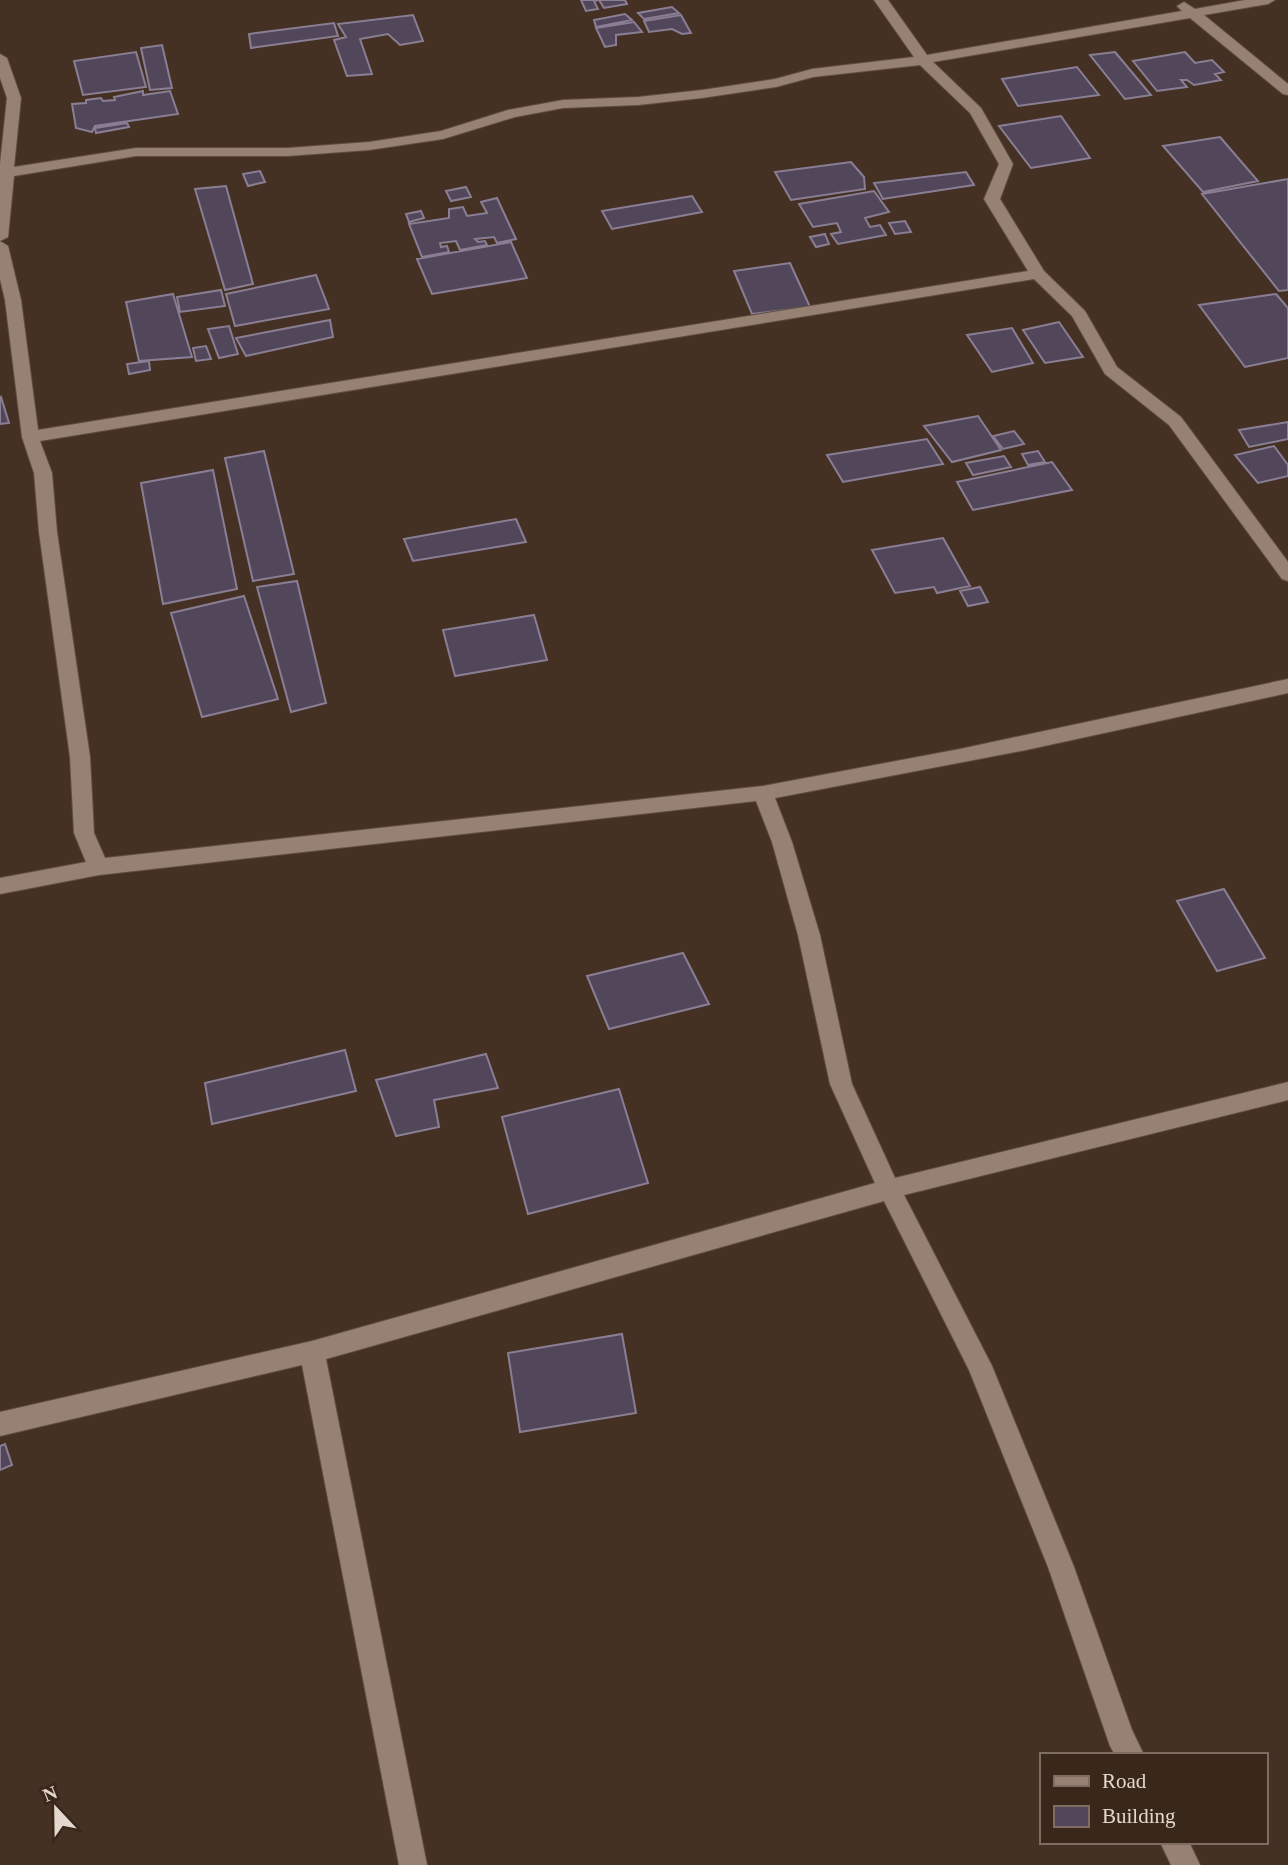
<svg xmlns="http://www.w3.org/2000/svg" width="1288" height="1865" font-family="'Times New Roman',serif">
  <rect width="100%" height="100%" fill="#443124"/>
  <path fill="#52475a" stroke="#8a7e94" stroke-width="2" d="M 581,0 L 599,0 L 594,1 L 598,9 L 586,11 Z
    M 599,0 L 625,0 L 627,4 L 604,8 Z
    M 672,7 L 679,13 L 644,19 L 638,13 Z
    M 625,14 L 632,20 L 596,27 L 594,20 Z
    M 413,15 L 423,41 L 400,45 L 388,34 L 360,39 L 372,74 L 347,76 L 334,40 L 346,37 L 338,24 Z
    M 681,15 L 691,33 L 682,34 L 672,29 L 649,32 L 644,21 Z
    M 634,22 L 642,32 L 616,35 L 616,45 L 605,47 L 596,28 Z
    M 334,23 L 338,36 L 251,48 L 249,34 Z
    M 162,45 L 172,88 L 150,90 L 141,48 Z
    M 136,52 L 146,87 L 83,95 L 74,61 Z
    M 1115,52 L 1151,95 L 1125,99 L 1090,55 Z
    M 1185,52 L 1195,63 L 1212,60 L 1224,72 L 1215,74 L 1221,80 L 1194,85 L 1187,80 L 1181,80 L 1187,87 L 1157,91 L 1133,61 Z
    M 1077,67 L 1099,95 L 1018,106 L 1002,79 Z
    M 143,91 L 143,95 L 170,91 L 178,114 L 95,126 L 92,132 L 76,128 L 72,104 L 86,103 L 86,100 L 101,98 L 103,101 L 115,100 L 114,97 Z
    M 1061,116 L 1090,158 L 1031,168 L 999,126 Z
    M 127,123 L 129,127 L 96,133 L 95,128 Z
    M 1220,137 L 1258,181 L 1203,192 L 1163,146 Z
    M 851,162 L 864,177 L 865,189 L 791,200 L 775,172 Z
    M 260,171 L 265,182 L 248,186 L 243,174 Z
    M 966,172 L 974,185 L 883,199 L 874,183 Z
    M 1288,179 L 1288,290 L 1279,291 L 1202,194 Z
    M 226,186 L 253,284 L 225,290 L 195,189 Z
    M 466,187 L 471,197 L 451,201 L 446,191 Z
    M 874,191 L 889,212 L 865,218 L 870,227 L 880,225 L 886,235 L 838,244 L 831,234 L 841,232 L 837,223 L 813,227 L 799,204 Z
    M 692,196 L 702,212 L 612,229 L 602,211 Z
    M 497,198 L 516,239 L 497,243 L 494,237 L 475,239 L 478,242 L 485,241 L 487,245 L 460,250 L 456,241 L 440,243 L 441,247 L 447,246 L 449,252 L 422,257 L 409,224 L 449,218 L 449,209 L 463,207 L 467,216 L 487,213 L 481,202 Z
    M 421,211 L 424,218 L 409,222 L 406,214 Z
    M 905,221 L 911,232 L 895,234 L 889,223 Z
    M 825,234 L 829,244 L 816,247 L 810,237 Z
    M 511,242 L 527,278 L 432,294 L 417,259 Z
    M 790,263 L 810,307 L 752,314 L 734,271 Z
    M 316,275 L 329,309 L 235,326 L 226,294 Z
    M 221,290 L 225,306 L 180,312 L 177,297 Z
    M 173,294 L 192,357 L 139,361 L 126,302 Z
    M 1276,294 L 1288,308 L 1288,358 L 1245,367 L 1199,305 Z
    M 330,320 L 333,337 L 246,356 L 236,338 Z
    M 1059,322 L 1083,357 L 1045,363 L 1023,330 Z
    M 229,326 L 238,354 L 219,358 L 208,329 Z
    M 1012,328 L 1033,363 L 992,372 L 967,335 Z
    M 206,346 L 211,359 L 196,361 L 193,348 Z
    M 149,361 L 150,370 L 129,374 L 127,364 Z
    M 1,397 L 9,423 L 0,424 L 0,398 Z
    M 978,416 L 1001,450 L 952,462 L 924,426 Z
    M 1288,422 L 1288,439 L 1249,447 L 1239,430 Z
    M 1014,431 L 1024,444 L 1003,449 L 993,436 Z
    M 927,439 L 943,464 L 843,482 L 827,455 Z
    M 1274,446 L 1288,465 L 1288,476 L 1258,483 L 1235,455 Z
    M 264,451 L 294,574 L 253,581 L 225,458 Z
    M 1038,451 L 1045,462 L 1028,465 L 1022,454 Z
    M 1004,456 L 1011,467 L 973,475 L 966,463 Z
    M 1052,462 L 1072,490 L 973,510 L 957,482 Z
    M 213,470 L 237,589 L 163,604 L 141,483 Z
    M 516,519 L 526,542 L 413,561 L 404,539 Z
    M 943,538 L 970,586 L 937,593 L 934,587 L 895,593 L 872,550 Z
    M 297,581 L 326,703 L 291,712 L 257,587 Z
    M 980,587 L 988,602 L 968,606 L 960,591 Z
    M 244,596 L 278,699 L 202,717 L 171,613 Z
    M 534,615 L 547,660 L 455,676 L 443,630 Z
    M 1224,889 L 1265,958 L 1217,971 L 1177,901 Z
    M 683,953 L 709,1004 L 609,1029 L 587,976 Z
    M 345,1050 L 356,1091 L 212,1124 L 205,1083 Z
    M 486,1054 L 498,1088 L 434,1100 L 439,1127 L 396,1136 L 376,1080 Z
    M 619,1089 L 648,1183 L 528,1214 L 502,1117 Z
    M 622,1334 L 636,1413 L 520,1432 L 508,1353 Z
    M 5,1444 L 12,1465 L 0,1470 L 0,1446 Z"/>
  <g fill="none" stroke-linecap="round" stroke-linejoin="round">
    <defs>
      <path id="street" d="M 874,0 L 888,0 L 927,55 L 1182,11 L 1177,6 L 1184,2 L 1195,9 L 1245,0 L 1275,0 L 1268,4 L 1204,15 L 1288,84 L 1288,95 L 1283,94 L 1190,18 L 933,62 L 981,108 L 1013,164 L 1000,199 L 1044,271 L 1085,311 L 1117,367 L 1181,417 L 1288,562 L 1288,581 L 1282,579 L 1169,425 L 1105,374 L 1072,316 L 1034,279 L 40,441 L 52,473 L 57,532 L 90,757 L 94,833 L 105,858 L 763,786 L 960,749 L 1288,679 L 1288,693 L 1026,750 L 775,798 L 792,842 L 820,935 L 852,1084 L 895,1178 L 1288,1082 L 1288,1100 L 904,1195 L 992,1366 L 1074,1567 L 1132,1730 L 1144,1755 L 1115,1755 L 1110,1746 L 1048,1567 L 969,1370 L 884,1201 L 326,1359 L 427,1865 L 399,1865 L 302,1365 L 0,1436 L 0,1412 L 312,1341 L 875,1183 L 830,1084 L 798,935 L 772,842 L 756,801 L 99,875 L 0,894 L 0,878 L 86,862 L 74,833 L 70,757 L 39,532 L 34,473 L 22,437 L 5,300 L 0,279 L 0,164 L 7,98 L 0,78 L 0,54 L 7,58 L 21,98 L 14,167 L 136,148 L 288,148 L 369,142 L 441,131 L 508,110 L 563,100 L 638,97 L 702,90 L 775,79 L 812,69 L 914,57 ZM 920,65 L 970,113 L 999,164 L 984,199 L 1028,271 L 38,430 L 21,300 L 8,246 L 0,241 L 8,237 L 14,176 L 136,156 L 288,156 L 369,150 L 443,139 L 515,117 L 563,108 L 638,105 L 702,98 L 776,87 L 813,77 Z
        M 1160,1842 L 1189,1842 L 1200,1865 L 1171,1865 Z"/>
    </defs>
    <use href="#street" stroke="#5e4e42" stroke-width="2"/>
    <use href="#street" fill="#978172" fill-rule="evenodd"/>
  </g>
  <rect x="1040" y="1753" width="228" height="91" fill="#39271a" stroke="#7d6d62" stroke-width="2"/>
  <rect x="1054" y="1776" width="35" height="10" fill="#978172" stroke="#7d6d62" stroke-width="2"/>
  <text x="1102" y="1788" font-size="21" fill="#e3d7ce">Road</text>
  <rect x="1054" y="1806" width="35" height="21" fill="#52475a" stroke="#7d6d62" stroke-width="2"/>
  <text x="1102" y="1823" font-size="21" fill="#e3d7ce">Building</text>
  <g transform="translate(56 1809) rotate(338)" stroke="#39271a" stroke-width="5" paint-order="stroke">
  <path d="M0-5L12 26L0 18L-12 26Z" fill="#e3d7ce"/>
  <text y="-10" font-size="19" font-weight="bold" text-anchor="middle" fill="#e3d7ce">N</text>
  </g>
</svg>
